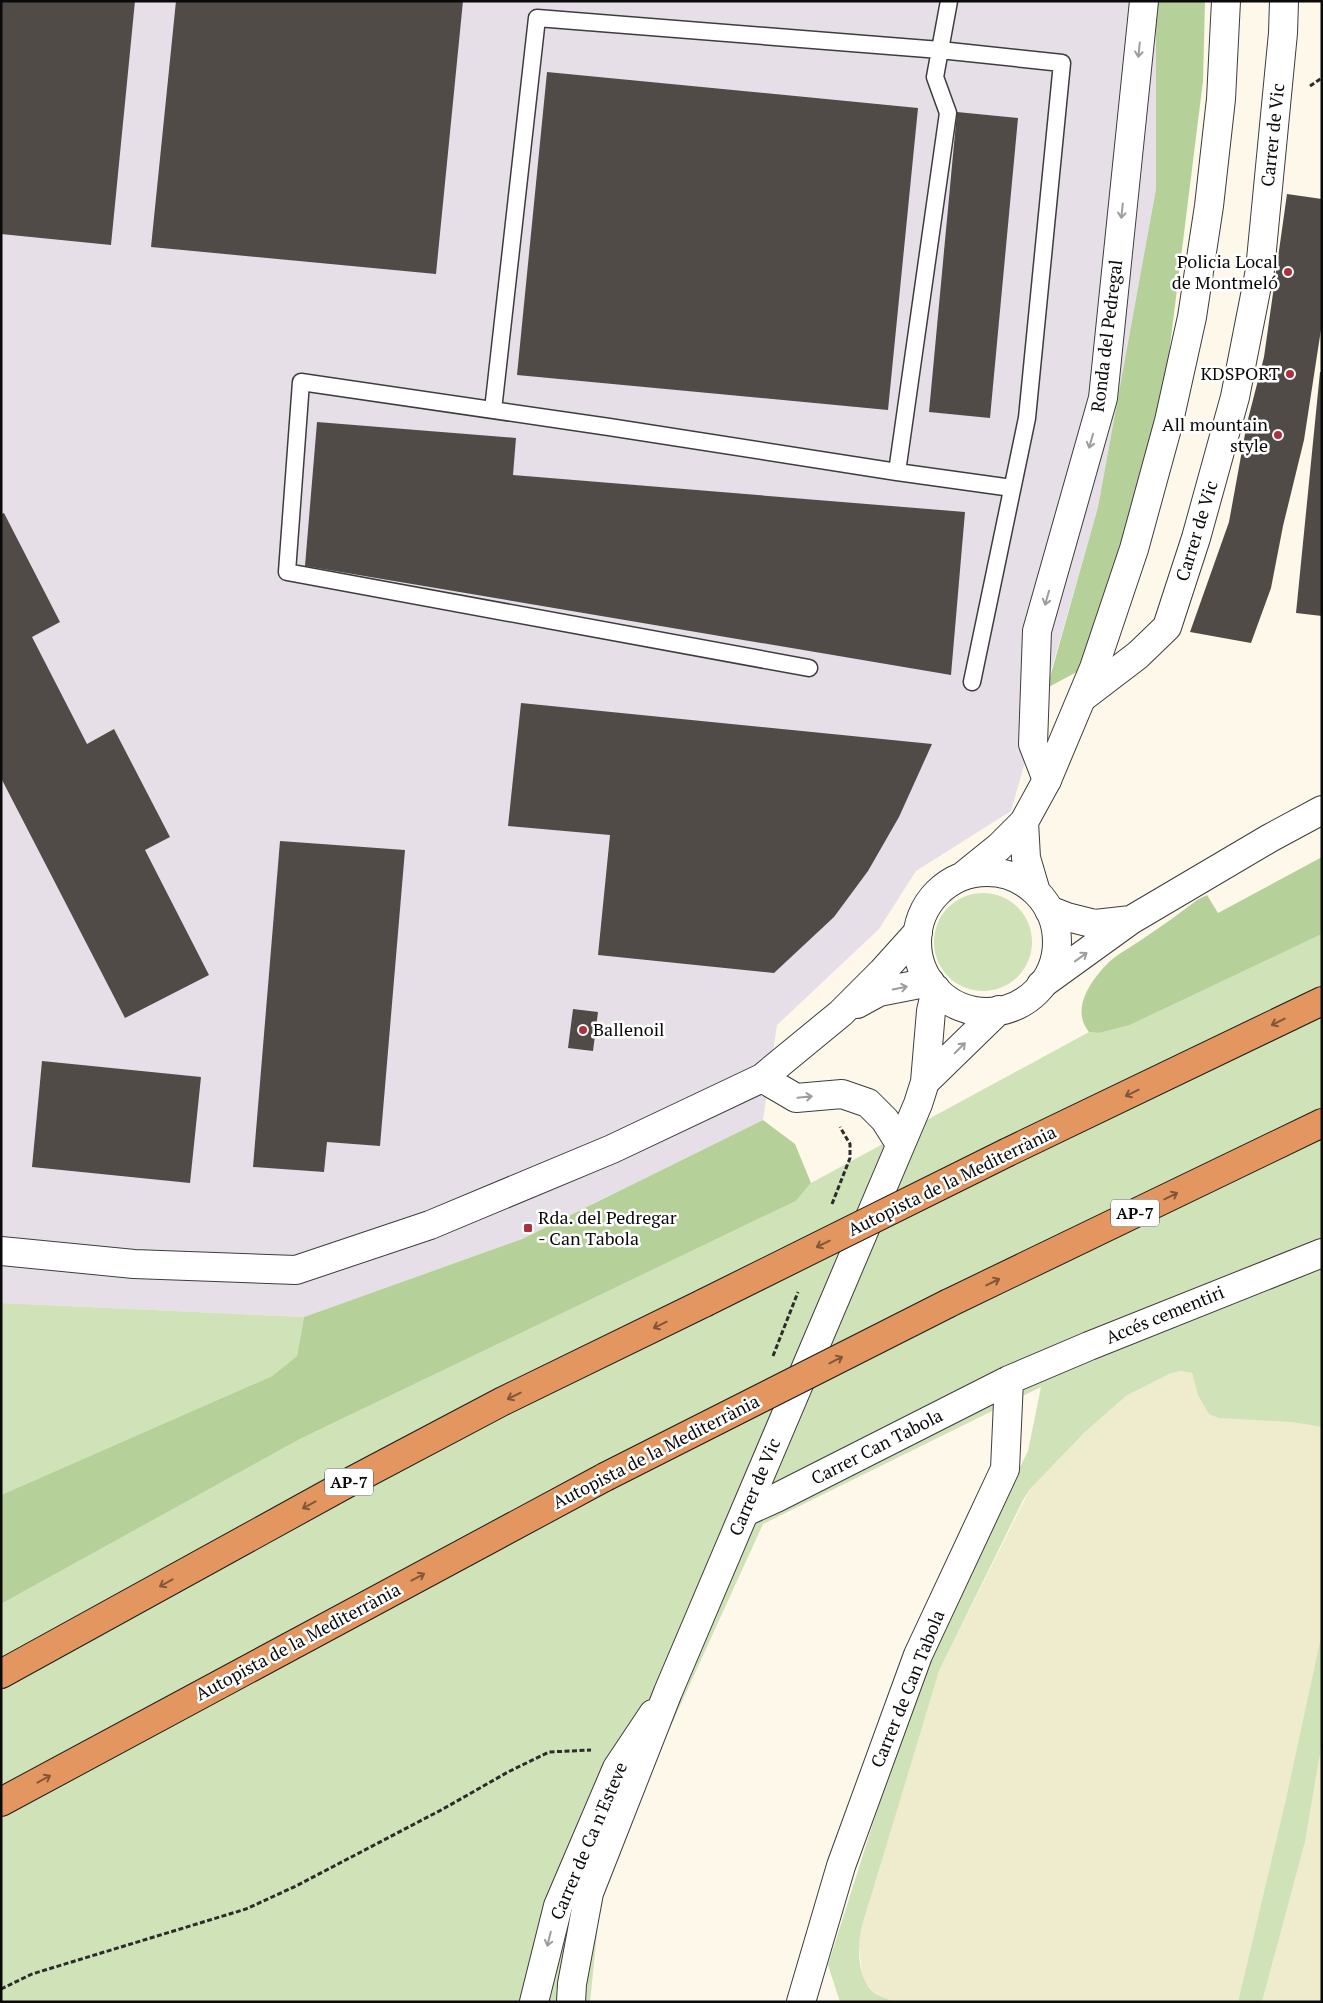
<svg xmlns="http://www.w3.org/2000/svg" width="1323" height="2003" font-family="'PT Serif',serif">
  <rect width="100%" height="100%" fill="#fdf8e9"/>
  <path fill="#e7dfe8" d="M 1,1 L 1156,1 L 1156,189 L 1098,507 L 1011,811 L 916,871 L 879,929 L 777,1025 L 763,1120 L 522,1239 L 304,1317 L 1,1303 Z"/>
  <path fill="#efebcd" d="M 1180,1371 L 1192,1373 L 1198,1395 L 1291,1422 L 1322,1427 L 1322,1632 L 1285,1803 L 1238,2002 L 893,2002 L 874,1992 L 865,1982 L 862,1972 L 859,1948 L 859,1937 L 895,1814 L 939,1671 L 1030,1489 L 1085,1432 L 1126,1396 L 1169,1374 Z
    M 1322,1742 L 1322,2002 L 1262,2002 L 1305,1842 Z"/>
  <path fill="#d0e2b8" d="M934 942a49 49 0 1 1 98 0a49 49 0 1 1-98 0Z
    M 1322,934 L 1322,1427 L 1291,1422 L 1219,1418 L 1209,1414 L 1198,1395 L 1192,1373 L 1180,1371 L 1169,1374 L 1126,1396 L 1085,1432 L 1030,1489 L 1023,1500 L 939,1671 L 862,1926 C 857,1946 857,1975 872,1991 C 878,1996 887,1998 893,2002 L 840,2002 L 828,1965 L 924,1663 L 1028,1451 L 1041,1387 L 763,1524 L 663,1743 L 600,1904 L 590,2002 L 1,2002 L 1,1604 L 300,1439 L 796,1201 L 811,1183 L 1089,1032 L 1099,1033 L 1130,1025 Z
    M 1,1303 L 304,1317 L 297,1356 L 272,1376 L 1,1495 Z
    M 1322,1632 L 1322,1742 L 1305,1842 L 1262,2002 L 1238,2002 L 1285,1803 Z"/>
  <path fill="#b5d199" d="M 1156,1 L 1205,1 L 1203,81 L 1159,434 L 1086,667 L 1047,688 L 1098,507 L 1156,189 Z
    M 1322,857 L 1322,934 L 1130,1025 L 1099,1033 L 1089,1032 C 1070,1009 1091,980 1109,962 C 1119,953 1133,946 1144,938 C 1162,926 1180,913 1197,900 L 1207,895 L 1218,913 Z
    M 763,1120 L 795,1144 L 811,1183 L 796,1201 L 300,1439 L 1,1604 L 1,1495 L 272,1376 L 297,1356 L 304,1317 L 522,1239 Z"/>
  <path fill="#514b48" d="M 1,1 L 135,1 L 111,245 L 1,234 Z
    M 176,1 L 463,1 L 436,274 L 151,247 Z
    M 547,72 L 918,108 L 888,410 L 517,375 Z
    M 957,112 L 1018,118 L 990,418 L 929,412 Z
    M 1287,194 L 1322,199 L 1322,323 L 1304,440 L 1283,526 L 1271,588 L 1251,643 L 1190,632 L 1229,522 L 1247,423 L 1264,357 Z
    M 1320,372 L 1322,372 L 1322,616 L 1296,613 Z
    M 317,422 L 516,438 L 513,475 L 965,512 L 951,675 L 305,566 Z
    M 4,513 L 60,622 L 32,637 L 87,744 L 114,729 L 170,837 L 145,850 L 209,975 L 125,1018 L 1,778 L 1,514 Z
    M 521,703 L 932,744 L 899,817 L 868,871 L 834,917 L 774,973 L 598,955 L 610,835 L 508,826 Z
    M 280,841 L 405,850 L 380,1146 L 327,1142 L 324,1172 L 253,1167 Z
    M 573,1009 L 598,1012 L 593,1051 L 568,1048 Z
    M 42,1061 L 201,1077 L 190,1183 L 32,1167 Z"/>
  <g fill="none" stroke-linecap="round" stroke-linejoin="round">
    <defs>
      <path id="service" d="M 493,410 L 537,18 L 940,50 L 1062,63 L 1027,418 L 972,682
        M 897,472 L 1012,488
        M 809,668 L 287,572 L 301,382 L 609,427 L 897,472 L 948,113 L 935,77 L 949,1"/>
      <path id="minor" d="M 1083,697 L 1138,655 L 1167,627 L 1196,538 L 1235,397 L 1260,270 L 1283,33 L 1284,1
        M 1047,780 L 1033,744 L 1037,631 L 1103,398 L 1144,1
        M 1049,910 L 1067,917 L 1095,924 L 1131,920
        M 1041,985 L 1131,920 L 1270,838 L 1322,810
        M 857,1004 L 879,992 L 930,982
        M 762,1078 L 796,1098 L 842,1094 L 868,1103 L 885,1120 L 900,1144
        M 1,1251 L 134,1264 L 296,1270 L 430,1225 L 612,1149 L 762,1078 L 841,1013 L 882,972 L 918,932
        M 745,1512 L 776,1498 L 1009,1380 L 1089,1346 L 1322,1253
        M 534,2002 L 558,1906 L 617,1768 L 653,1714
        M 801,2002 L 841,1866 L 918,1655 L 1005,1469 L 1009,1380"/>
      <path id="tertiary" d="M 1024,822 L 1026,858 L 1036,892
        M917 942a70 70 0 1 1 140 0a70 70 0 1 1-140 0Z
        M 963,876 L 999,847 L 1024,822 L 1047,780 L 1094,668 L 1134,549 L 1169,421 L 1192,317 L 1209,206 L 1221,99 L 1226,1
        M 925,1082 L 999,1010
        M 571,2002 L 572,1984 L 589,1893 L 668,1692 L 918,1104 L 925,1082 L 931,1011 L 936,989"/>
      <path id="motorway" d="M 1008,1152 L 1322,1001
        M 949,1303 L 1322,1123
        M 1,1674 L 346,1484 L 501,1402 L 704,1303
        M 1,1802 L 605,1477"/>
    </defs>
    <use href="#service" stroke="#3d3d3d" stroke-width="19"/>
    <use href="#minor" stroke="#3d3d3d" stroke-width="30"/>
    <use href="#tertiary" stroke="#3d3d3d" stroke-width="30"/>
    <use href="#motorway" stroke="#1b1b1b" stroke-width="30"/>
    <path stroke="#2c2c2c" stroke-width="3" stroke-dasharray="5 2.5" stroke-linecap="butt" d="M 1310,86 L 1322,78
      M 832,1204 L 850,1158 L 850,1144 L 840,1127
      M 773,1356 L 798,1292
      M 1,1989 L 32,1974 L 246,1909 L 296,1886 L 443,1809 L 508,1772 L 549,1752 L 591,1750"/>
    <use href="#service" stroke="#fff" stroke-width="16"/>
    <use href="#minor" stroke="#fff" stroke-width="28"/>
    <use href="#tertiary" stroke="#fff" stroke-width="28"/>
    <use href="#motorway" stroke="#e49660" stroke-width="28"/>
    <defs>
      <path id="motorway-bridge" d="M 704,1303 L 1008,1152
        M 605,1477 L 949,1303"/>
    </defs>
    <use href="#motorway-bridge" stroke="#1b1b1b" stroke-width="30" stroke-linecap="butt"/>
    <use href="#motorway-bridge" stroke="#e49660" stroke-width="28"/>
  </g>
  <defs><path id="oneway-shaft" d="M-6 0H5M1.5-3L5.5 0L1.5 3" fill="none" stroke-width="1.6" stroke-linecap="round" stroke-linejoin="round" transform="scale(1.25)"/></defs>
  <g stroke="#9d9d9d">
    <use href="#oneway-shaft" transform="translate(1139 50) rotate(96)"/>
    <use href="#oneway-shaft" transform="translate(1122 211) rotate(96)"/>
    <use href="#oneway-shaft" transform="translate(1091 441) rotate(106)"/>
    <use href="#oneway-shaft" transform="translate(1047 598) rotate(106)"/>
    <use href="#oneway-shaft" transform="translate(1081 957) rotate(-36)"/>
    <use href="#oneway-shaft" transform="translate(900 988) rotate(-11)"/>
    <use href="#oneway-shaft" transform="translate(960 1048) rotate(-45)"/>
    <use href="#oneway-shaft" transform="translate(805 1097) rotate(-6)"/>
    <use href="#oneway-shaft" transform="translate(549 1939) rotate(104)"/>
  </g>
  <g stroke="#825739">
    <use href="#oneway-shaft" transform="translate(1278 1022) rotate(154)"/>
    <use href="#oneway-shaft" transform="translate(1132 1093) rotate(154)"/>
    <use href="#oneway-shaft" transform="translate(1171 1196) rotate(-26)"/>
    <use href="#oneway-shaft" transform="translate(823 1244) rotate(154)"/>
    <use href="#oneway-shaft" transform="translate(993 1282) rotate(-26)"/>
    <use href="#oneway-shaft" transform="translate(660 1325) rotate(154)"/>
    <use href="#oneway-shaft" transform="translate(836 1360) rotate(-27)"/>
    <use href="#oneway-shaft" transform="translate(514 1396) rotate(154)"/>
    <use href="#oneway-shaft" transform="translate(309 1505) rotate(151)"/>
    <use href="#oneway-shaft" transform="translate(418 1577) rotate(-28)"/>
    <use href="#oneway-shaft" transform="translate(166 1583) rotate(151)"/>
    <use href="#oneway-shaft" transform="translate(44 1779) rotate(-29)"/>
  </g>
  <g fill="#aa323e" stroke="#fff" stroke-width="2">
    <circle cx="1288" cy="272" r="5"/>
    <circle cx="1290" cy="374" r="5"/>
    <circle cx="1278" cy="435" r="5"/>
    <circle cx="583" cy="1030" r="5"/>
    <rect x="523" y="1223" width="10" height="10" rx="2.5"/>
  </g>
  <g text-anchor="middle" stroke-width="5" stroke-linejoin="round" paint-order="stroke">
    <g fill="#fff" stroke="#545454" stroke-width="1">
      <rect x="1111" y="1199.5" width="48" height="27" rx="4"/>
      <rect x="325" y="1468.5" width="48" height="27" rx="4"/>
    </g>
    <g font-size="16" font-weight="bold" fill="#0a0a0a">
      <text x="1135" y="1219">AP-7</text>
      <text x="349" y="1488">AP-7</text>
    </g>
    <g font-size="18" fill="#0a0a0a" stroke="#fff">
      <text transform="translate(1273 135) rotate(-84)" y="6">Carrer de Vic</text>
      <text transform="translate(1107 336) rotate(-83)" y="6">Ronda del Pedregal</text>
      <text transform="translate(1197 531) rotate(-73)" y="6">Carrer de Vic</text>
      <text transform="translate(952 1181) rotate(-26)" y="6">Autopista de la Mediterrània</text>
      <text transform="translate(1165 1315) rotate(-22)" y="6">Accés cementiri</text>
      <text transform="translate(877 1447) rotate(-27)" y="6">Carrer Can Tabola</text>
      <text transform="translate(656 1452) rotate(-27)" y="6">Autopista de la Mediterrània</text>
      <text transform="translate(755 1487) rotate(-67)" y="6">Carrer de Vic</text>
      <text transform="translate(298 1642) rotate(-28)" y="6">Autopista de la Mediterrània</text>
      <text transform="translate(908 1689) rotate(-68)" y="6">Carrer de Can Tabola</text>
      <text transform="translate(589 1841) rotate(-67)" y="6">Carrer de Ca n'Esteve</text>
    </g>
    <g font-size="18" fill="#0a0a0a" stroke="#fff" text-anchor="end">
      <text x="1278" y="268">Policia Local<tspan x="1278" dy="21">de Montmeló</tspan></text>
      <text x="1280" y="380">KDSPORT</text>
      <text x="1268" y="431">All mountain<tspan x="1268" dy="21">style</tspan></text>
      <text x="593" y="1036" text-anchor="start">Ballenoil</text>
      <text x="538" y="1224" text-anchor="start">Rda. del Pedregar<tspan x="538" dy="21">- Can Tabola</tspan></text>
    </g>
  </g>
  <rect width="1323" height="2003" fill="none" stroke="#0a0a0a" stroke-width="5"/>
</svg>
